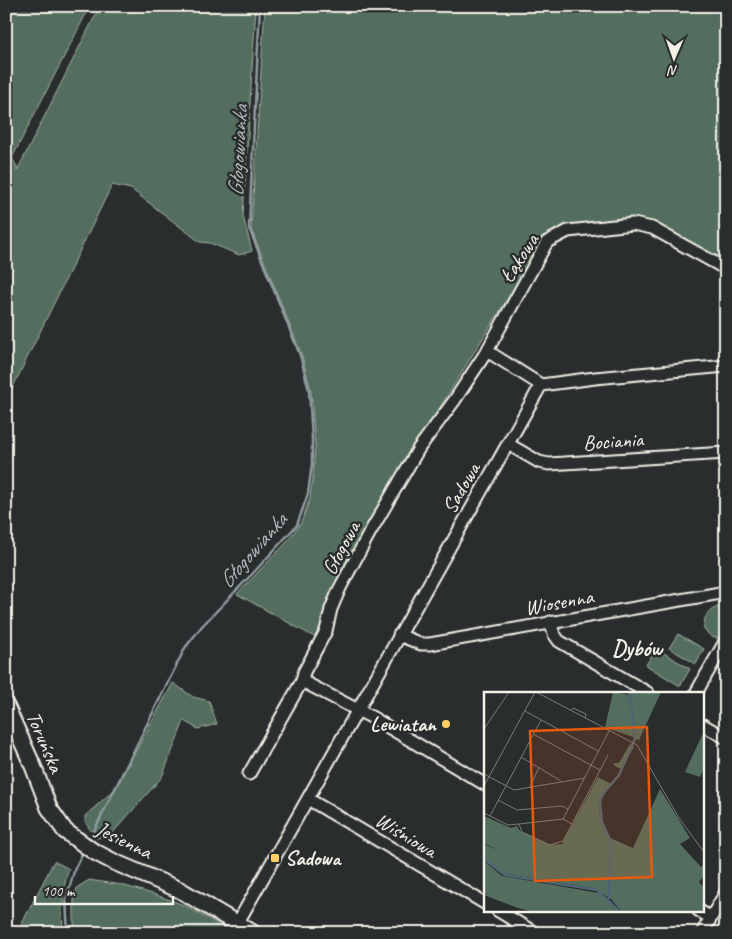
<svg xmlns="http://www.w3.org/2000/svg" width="732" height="939" font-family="Caveat,sans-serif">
  <rect width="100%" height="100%" fill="#2a2d2e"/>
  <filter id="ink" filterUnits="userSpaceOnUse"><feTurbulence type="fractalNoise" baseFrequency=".02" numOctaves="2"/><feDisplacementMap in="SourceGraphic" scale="10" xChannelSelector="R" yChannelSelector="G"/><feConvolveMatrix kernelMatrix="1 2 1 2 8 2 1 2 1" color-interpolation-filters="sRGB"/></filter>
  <g filter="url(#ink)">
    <path fill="#536e5e" stroke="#a4b0a3" d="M 6,6 L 90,6 L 12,158 L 17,167 L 17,171 L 100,6 L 256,6 L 243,216 L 252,251 L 239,255 L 210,243 L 200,242 L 131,189 L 112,185 L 6,401 Z
      M 265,6 L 690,6 L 726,14 L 726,265 L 633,220 L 557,228 L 547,235 L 413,451 L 329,603 L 316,638 L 237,594 L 285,544 L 301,523 L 310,498 L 313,477 L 315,446 L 311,391 L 302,356 L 251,229 Z
      M 726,605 L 726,631 L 721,639 L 712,637 L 704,630 C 703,614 710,608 726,605 Z
      M 678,634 L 704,649 L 696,664 L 669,648 Z
      M 656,648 L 690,669 L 680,686 L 646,665 Z
      M 173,683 L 193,697 L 209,701 L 217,724 L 198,729 L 184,721 L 162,777 L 110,836 L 96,838 L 85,822 L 85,816 L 115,789 Z
      M 54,861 L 69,869 C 61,892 62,909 63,933 L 17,933 Z
      M 89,880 L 122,885 L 156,895 L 184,905 L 233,933 L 74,933 L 74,895 L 78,887 Z"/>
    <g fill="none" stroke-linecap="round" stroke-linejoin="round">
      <path stroke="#919ea2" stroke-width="2.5" d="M 89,841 L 185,648 L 202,626 L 256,570 L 297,525 L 308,494 L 312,464 L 312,439 L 309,390 L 300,355 L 249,228 L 260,6
        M 68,933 L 66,900 L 75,868 L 84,850"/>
      <path stroke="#4f6674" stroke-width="16" d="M 715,6 L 726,9"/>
      <defs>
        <path id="street" d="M 541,385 L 487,351 L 547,242 L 568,231 L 633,224 L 652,228 L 726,269
          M 541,385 L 595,378 L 726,366
          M 508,444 L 539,462 L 549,464 L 726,453
          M 550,622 L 554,634 L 559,641 L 648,693
          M 399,635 L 421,644 L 430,644 L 726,592
          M 302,681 L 373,718 L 486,785
          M 696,693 L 726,640
          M 703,725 L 726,738
          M 249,774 L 302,681 L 304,672 L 326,631 L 331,609 L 340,588 L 369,534 L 419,448 L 454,401 L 487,351
          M 308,799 L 486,904
          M 497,910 L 535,933
          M 698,910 L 711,918
          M 237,924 L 541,385
          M 702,933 L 726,892"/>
        <path id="secondary" d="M 6,706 L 33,766 L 49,808 L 65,831 L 93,851 L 114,862 L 180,890 L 253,933"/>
      </defs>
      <use href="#street" stroke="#f4f1e8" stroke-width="15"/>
      <use href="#secondary" stroke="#f4f1e8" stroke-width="19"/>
      <use href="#street" stroke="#2a2d2e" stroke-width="11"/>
      <use href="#secondary" stroke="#2a2d2e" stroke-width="15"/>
    </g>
  </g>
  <g fill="#ffd166" stroke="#2a2d2e" stroke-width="2">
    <circle cx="446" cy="724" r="5"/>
    <rect x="270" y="853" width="10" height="10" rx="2.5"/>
  </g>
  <g text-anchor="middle" stroke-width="5" stroke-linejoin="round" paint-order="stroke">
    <g font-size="21" fill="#f4f1e8" stroke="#2a2d2e">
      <text transform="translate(519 258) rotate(-57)" y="7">Łąkowa</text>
      <text transform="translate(613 441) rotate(-4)" y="7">Bociania</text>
      <text transform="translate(461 488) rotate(-60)" y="7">Sadowa</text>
      <text transform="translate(341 548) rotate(-62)" y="7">Głogowa</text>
      <text transform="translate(559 602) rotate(-10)" y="7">Wiosenna</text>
      <text transform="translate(45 742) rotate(67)" y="7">Toruńska</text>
      <text transform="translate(406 835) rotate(31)" y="7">Wiśniowa</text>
      <text transform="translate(124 840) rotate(26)" y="7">Jesienna</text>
    </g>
    <g font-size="21" font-weight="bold" fill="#f4f1e8" stroke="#2a2d2e" text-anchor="end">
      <text x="436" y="731">Lewiatan</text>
      <text x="285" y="865" text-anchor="start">Sadowa</text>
    </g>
    <g font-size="22" font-style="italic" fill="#b2b9ba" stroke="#2a2d2e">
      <text transform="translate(237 151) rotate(-87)" y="8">Głogowianka</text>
      <text transform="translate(252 550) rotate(-49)" y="8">Głogowianka</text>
    </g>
    <g font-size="22" font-weight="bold" fill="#f4f1e8" stroke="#2a2d2e">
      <text x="637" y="656">Dybów</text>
    </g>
  </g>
  <g transform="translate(484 692)">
    <rect width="220" height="220" fill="#2a2d2e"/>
    <path d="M 129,0 L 145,3 L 151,37 L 149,45 L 121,35 ZM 146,0 L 177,0 L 155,48 L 152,47 ZM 220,39 L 220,76 L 216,85 L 201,80 ZM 146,52 L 150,55 L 137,77 L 131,74 L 129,71 L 135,71 ZM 114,85 L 127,92 L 115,111 L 116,124 L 127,150 L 124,205 L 109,196 L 17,181 L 0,167 L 0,152 L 13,158 L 0,151 L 0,124 L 27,136 L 33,134 L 36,139 L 66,153 L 78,152 ZM 176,97 L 206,146 L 196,152 L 217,175 L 220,172 L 220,184 L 215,190 L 220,196 L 220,220 L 138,220 L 126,206 L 126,146 L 149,156 ZM 0,169 L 18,184 L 115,201 L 136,220 L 49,220 L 34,216 L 0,203 Z" fill="#536e5e"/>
    <path fill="none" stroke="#4f6674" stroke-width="2.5" d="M 0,167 L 21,183 L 113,198 L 136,220M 125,207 L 127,150 L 118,130 L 116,110 L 118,103 L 135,83 L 151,47 L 145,0"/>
    <path fill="none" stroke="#7b7b78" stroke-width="1" d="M 52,0 L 153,53 L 195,126 L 220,160M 41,19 L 114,59M 87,19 L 89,16 L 102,22 L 101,26M 0,37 L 25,0M 49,42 L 116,78M 37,65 L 77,89M 0,82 L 30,98 L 101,86M 0,94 L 51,0M 46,95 L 55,75M 14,108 L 33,118 L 78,114 L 84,117M 0,121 L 24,133 L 35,132 L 38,140 L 66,153 L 79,149 L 88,132 L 79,127M 6,124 L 57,28M 79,127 L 125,39M 35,132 L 79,127M 88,132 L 124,63"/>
    <path fill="#e8590c" fill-opacity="0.15" stroke="#e8590c" stroke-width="2.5" d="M 163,35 L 168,185 L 51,189 L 46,39 Z"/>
    <rect width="220" height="220" fill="none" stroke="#f4f1e8" stroke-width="2.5"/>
  </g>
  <rect width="732" height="939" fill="none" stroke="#2a2d2e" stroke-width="25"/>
  <rect x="12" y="12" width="707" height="914" fill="none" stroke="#f4f1e8" stroke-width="2" filter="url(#ink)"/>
  <g transform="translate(674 58) rotate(182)" stroke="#2a2d2e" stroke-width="4" paint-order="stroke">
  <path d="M0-4L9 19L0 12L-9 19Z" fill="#f4f1e8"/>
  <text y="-8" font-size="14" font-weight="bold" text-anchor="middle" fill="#f4f1e8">N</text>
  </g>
  <path d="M35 896v8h138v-8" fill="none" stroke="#f4f1e8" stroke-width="2.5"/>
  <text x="42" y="896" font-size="15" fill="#f4f1e8" stroke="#2a2d2e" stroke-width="4" paint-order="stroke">100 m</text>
</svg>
